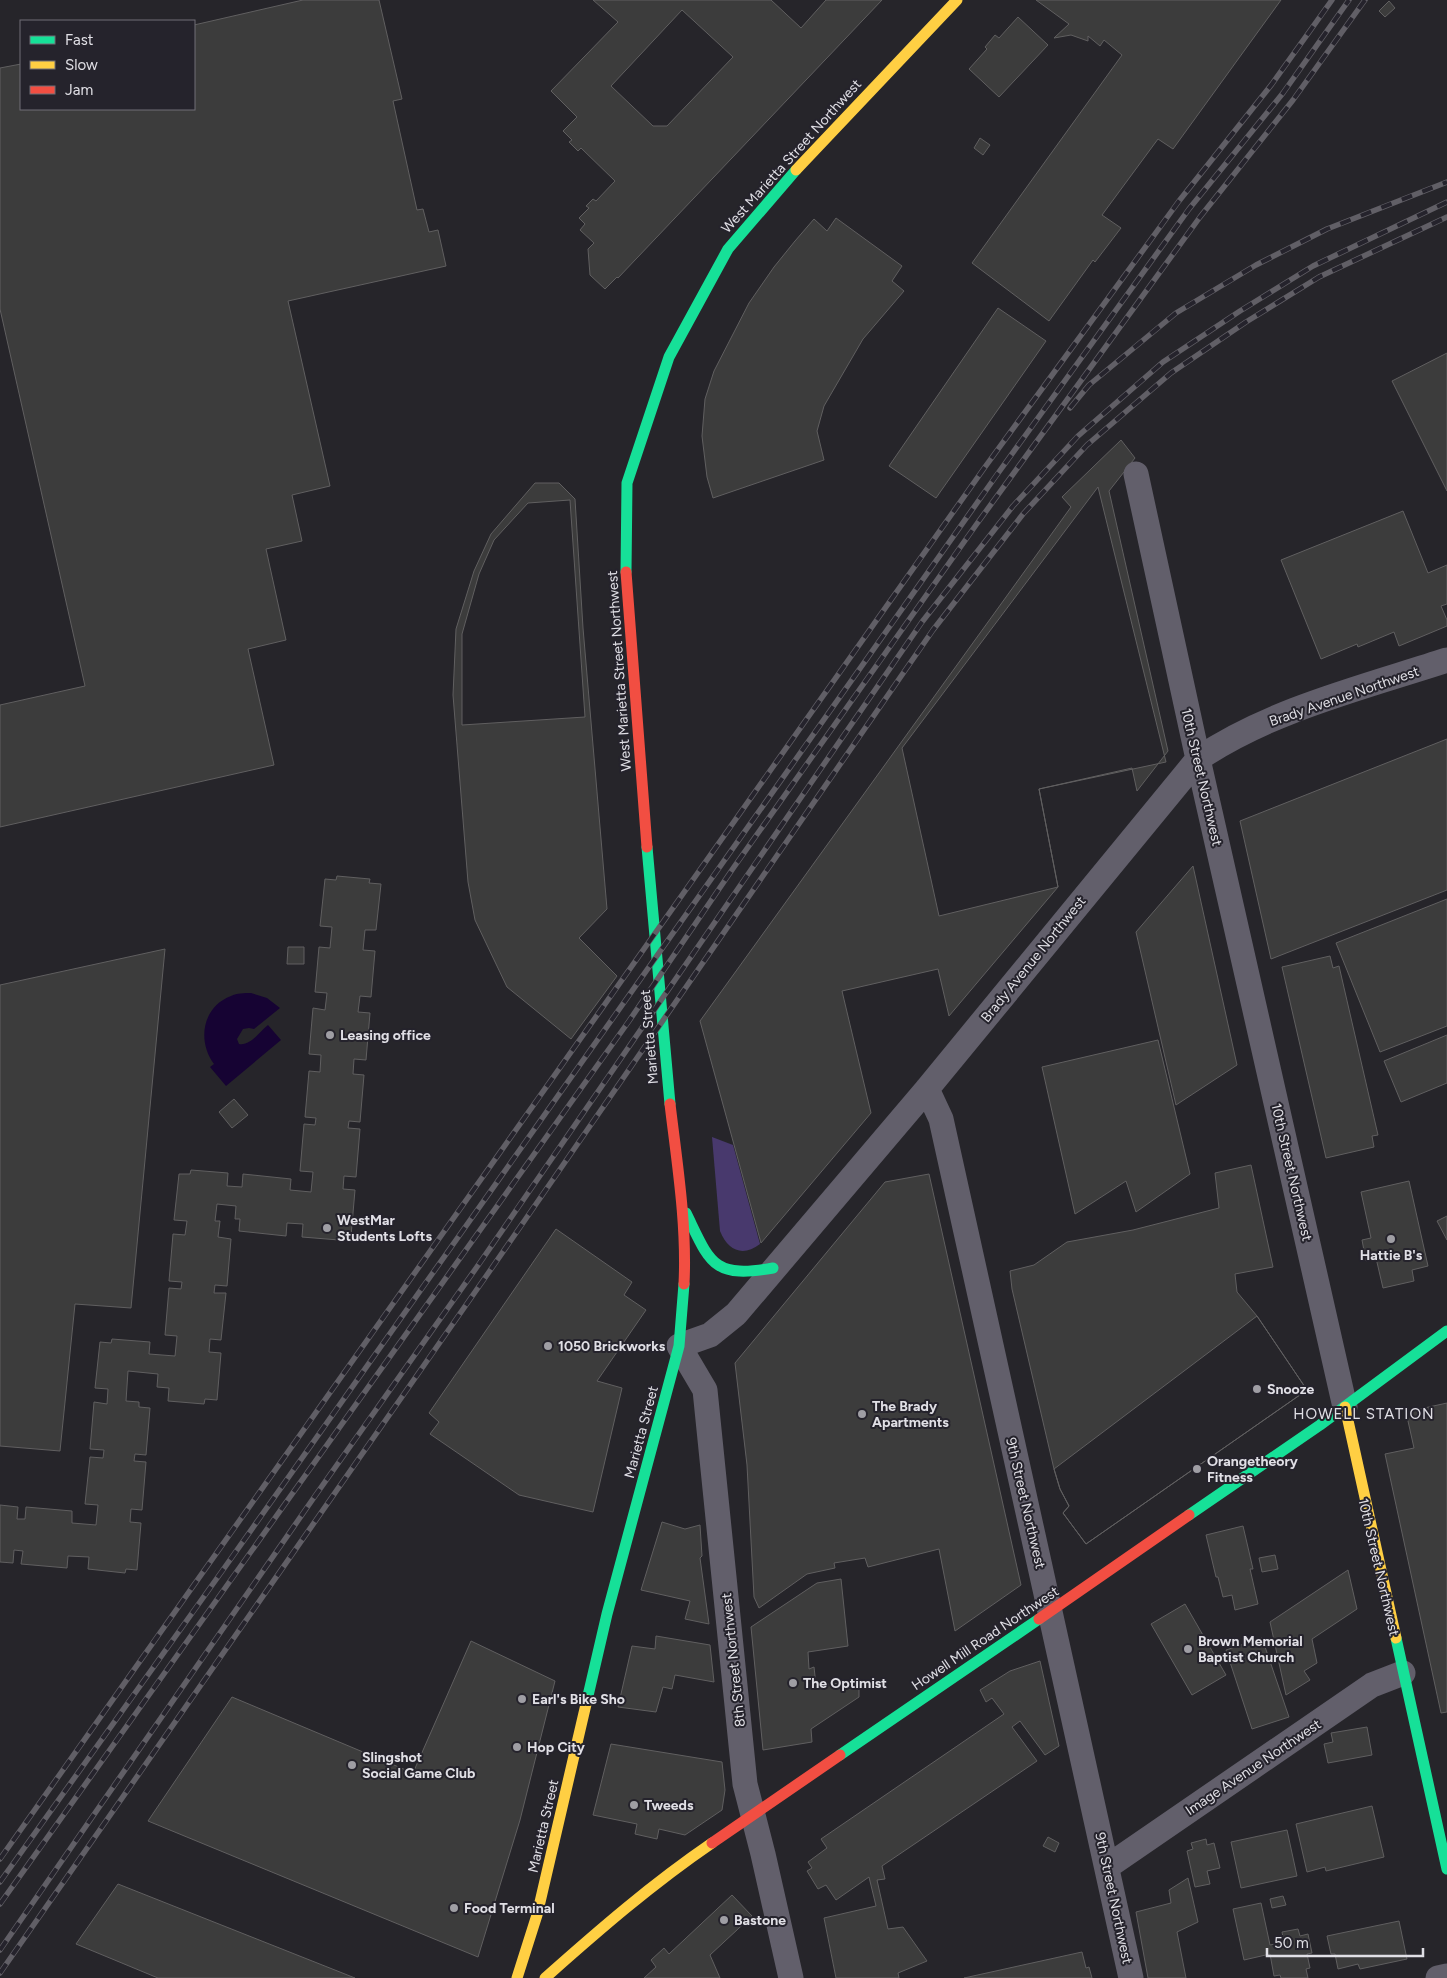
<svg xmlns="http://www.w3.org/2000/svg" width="1447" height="1978" font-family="Figtree,sans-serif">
  <rect width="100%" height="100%" fill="#26252a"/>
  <path fill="#48396d" d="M 712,1137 L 733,1145 L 760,1244 C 743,1257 728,1251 720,1231 Z"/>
  <path fill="#160333" d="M 251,993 L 267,998 L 280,1008 L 254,1029 L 249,1028 L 243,1029 L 237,1039 L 239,1044 C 251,1046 259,1032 268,1025 L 281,1040 L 226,1086 L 210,1067 L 214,1064 C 197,1041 202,1007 231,996 C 237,993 244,993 251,993 Z"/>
  <path fill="#3c3c3c" stroke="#605f60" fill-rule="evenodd" d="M 303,0 L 379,0 L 402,99 L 393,101 L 417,210 L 423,209 L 429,232 L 438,230 L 446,266 L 288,301 L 330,486 L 292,495 L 302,541 L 266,549 L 286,640 L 248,649 L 274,765 L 0,827 L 0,705 L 85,686 L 0,309 L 0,68 L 21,64 L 21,109 L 194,109 L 194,25 Z
    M 593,0 L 771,0 L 801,28 L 826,0 L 882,0 L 618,278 L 617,277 L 605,289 L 590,275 L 588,249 L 594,243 L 580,230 L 585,224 L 579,218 L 589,208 L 586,206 L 593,199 L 596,201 L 615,181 L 581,148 L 578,151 L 569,142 L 572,140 L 563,131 L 577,117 L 551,91 L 618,22 ZM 682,10 L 733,57 L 667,126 L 653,126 L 611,86 Z
    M 1036,0 L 1281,0 L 1173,149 L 1158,139 L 1102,215 L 1121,228 L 1095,262 L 1093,260 L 1049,321 L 972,263 L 1122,55 L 1104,40 L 1100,46 L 1088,36 L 1088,41 L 1071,35 L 1054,38 L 1069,24 Z
    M 1389,1 L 1395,8 L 1385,17 L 1379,11 Z
    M 1018,17 L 1048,45 L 999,97 L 969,69 L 987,49 L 985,47 L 995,35 L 999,38 Z
    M 980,138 L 990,145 L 983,155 L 974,148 Z
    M 836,218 L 902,266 L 892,281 L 904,291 L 863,339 L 824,406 L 817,431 L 824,460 L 713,498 L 707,477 L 702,436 L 705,399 L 714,371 L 749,303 L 774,267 L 795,241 L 814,219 L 827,231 Z
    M 998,308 L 1046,341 L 936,498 L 889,466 Z
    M 1447,353 L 1447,491 L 1392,381 Z
    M 1121,440 L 1135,458 L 1109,491 L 1168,751 L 1137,791 L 1132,768 L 1039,789 L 1058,887 L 949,1016 L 938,969 L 842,991 L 871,1113 L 761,1243 L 700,1021 L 1071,507 L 1062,497 Z
    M 535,483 L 559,483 L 575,499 L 583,628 L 607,909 L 579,938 L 617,976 L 571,1039 L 507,987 L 475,920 L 468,882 L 453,695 L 456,629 L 474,571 L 491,534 Z
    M 1098,487 L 1166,762 L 1039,789 L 1058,887 L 939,916 L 902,748 Z
    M 570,500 L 585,717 L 462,725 L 462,634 L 479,574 L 494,540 L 528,503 Z
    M 1403,511 L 1428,573 L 1447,565 L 1447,604 L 1441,606 L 1447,620 L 1447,626 L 1399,646 L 1394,632 L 1358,647 L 1357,644 L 1321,659 L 1281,560 Z
    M 1447,739 L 1447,890 L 1271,959 L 1240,821 Z
    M 1193,866 L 1237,1065 L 1176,1105 L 1136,932 Z
    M 337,876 L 370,879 L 369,883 L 381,884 L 376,930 L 365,930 L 363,950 L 375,951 L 371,997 L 360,996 L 358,1012 L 370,1013 L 366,1060 L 354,1059 L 353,1074 L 364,1075 L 360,1122 L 349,1121 L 348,1128 L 360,1129 L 356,1177 L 344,1176 L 343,1189 L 355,1190 L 351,1236 L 339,1235 L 339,1240 L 302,1237 L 303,1224 L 287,1223 L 286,1236 L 239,1231 L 240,1219 L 235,1219 L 236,1206 L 217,1204 L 215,1221 L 220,1221 L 218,1237 L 231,1239 L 227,1286 L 215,1285 L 214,1293 L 226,1293 L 221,1340 L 210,1339 L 209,1352 L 221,1353 L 217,1400 L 205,1399 L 204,1404 L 168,1401 L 169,1388 L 157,1387 L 158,1374 L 128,1371 L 126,1401 L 139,1402 L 139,1407 L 150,1408 L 146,1455 L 135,1454 L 134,1461 L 146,1462 L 142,1510 L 131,1509 L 130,1522 L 141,1523 L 137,1570 L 126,1569 L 125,1573 L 88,1569 L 89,1557 L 68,1556 L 67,1568 L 21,1564 L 23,1551 L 14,1550 L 13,1563 L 0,1562 L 0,1505 L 18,1507 L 17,1519 L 25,1519 L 26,1507 L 72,1511 L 72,1523 L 96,1525 L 98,1505 L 85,1504 L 90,1457 L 103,1458 L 104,1450 L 90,1449 L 94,1402 L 107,1404 L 108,1389 L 95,1388 L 100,1342 L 111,1343 L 112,1339 L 150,1342 L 149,1354 L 175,1356 L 177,1336 L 165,1335 L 169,1288 L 181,1289 L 182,1282 L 169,1281 L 173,1234 L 185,1235 L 187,1221 L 174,1220 L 179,1174 L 190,1174 L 191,1170 L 228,1173 L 227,1186 L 242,1187 L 243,1174 L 291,1179 L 290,1190 L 311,1192 L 313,1172 L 300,1171 L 304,1124 L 315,1125 L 316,1118 L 305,1117 L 309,1071 L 320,1072 L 321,1055 L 309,1054 L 313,1008 L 325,1010 L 327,993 L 315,992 L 319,947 L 330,948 L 332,927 L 320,926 L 325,879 L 336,880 Z
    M 1447,899 L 1447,1026 L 1380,1052 L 1336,943 Z
    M 288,947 L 304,947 L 304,964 L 287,964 Z
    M 165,949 L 131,1308 L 75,1304 L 60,1451 L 0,1446 L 0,985 Z
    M 1330,956 L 1333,968 L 1339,966 L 1378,1135 L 1372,1136 L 1374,1147 L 1326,1158 L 1282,967 Z
    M 1447,1035 L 1447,1083 L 1401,1102 L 1384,1061 Z
    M 1158,1040 L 1190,1174 L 1136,1212 L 1126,1181 L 1075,1214 L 1042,1067 Z
    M 234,1099 L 248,1115 L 232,1128 L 219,1112 Z
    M 1251,1165 L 1273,1267 L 1235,1274 L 1237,1292 L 1257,1316 L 1307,1390 L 1086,1544 L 1063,1513 L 1069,1506 L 1060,1489 L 1054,1469 L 1012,1289 L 1010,1271 L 1034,1265 L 1067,1242 L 1133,1230 L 1219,1208 L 1215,1173 Z
    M 929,1174 L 1021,1585 L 955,1631 L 939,1549 L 868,1567 L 865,1558 L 834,1563 L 835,1568 L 807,1574 L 759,1608 L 754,1597 L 747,1465 L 735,1363 L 885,1182 Z
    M 1409,1181 L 1428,1266 L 1412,1270 L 1414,1281 L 1383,1288 L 1376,1258 L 1366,1261 L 1362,1240 L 1371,1238 L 1361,1192 Z
    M 1447,1216 L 1447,1240 L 1437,1221 Z
    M 556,1229 L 632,1282 L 624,1295 L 646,1310 L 597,1381 L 622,1388 L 593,1512 L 519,1495 L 430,1434 L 439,1422 L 429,1413 Z
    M 1257,1316 L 1307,1390 L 1086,1544 L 1063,1513 L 1069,1506 L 1060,1489 L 1054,1469 Z
    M 1447,1403 L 1447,1712 L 1441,1713 L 1385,1454 L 1414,1448 L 1406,1412 Z
    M 662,1522 L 685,1529 L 700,1525 L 702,1556 L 700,1558 L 709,1624 L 685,1619 L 690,1601 L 641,1590 Z
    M 1243,1526 L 1253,1569 L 1250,1569 L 1258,1604 L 1235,1610 L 1232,1595 L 1223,1597 L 1218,1577 L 1216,1577 L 1206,1535 Z
    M 1275,1555 L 1278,1569 L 1262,1572 L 1259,1558 Z
    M 1348,1570 L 1357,1609 L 1312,1639 L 1317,1663 L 1304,1671 L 1310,1680 L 1286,1695 L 1270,1622 Z
    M 841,1579 L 848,1646 L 808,1652 L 809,1669 L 814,1667 L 816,1685 L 859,1682 L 859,1697 L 811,1729 L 812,1742 L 763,1750 L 751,1627 L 817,1583 Z
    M 1185,1604 L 1226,1675 L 1192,1695 L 1151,1624 Z
    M 656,1636 L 710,1645 L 714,1682 L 675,1675 L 672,1689 L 663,1687 L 656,1712 L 618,1707 L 632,1646 L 655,1649 Z
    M 1262,1638 L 1289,1717 L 1252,1729 L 1226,1650 Z
    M 471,1641 L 555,1681 L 520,1820 L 478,1957 L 148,1821 L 232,1697 L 413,1773 Z
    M 1040,1661 L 1059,1746 L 1045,1755 L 1020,1721 L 1012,1727 L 1037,1761 L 882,1866 L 885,1879 L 877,1880 L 888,1929 L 903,1927 L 927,1961 L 898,1973 L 899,1978 L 836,1978 L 824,1918 L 876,1906 L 869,1877 L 836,1900 L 826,1885 L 818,1889 L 807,1871 L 812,1868 L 808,1862 L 827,1848 L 821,1839 L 1004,1714 L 992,1698 L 986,1702 L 980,1690 L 1010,1671 Z
    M 1367,1727 L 1372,1755 L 1328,1763 L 1324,1744 L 1333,1742 L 1331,1733 Z
    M 611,1744 L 722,1762 L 725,1790 L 722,1810 L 685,1835 L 659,1829 L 657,1839 L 635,1834 L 637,1824 L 593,1815 Z
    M 1372,1806 L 1384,1857 L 1326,1871 L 1325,1867 L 1307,1872 L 1296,1824 Z
    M 1287,1830 L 1297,1876 L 1241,1888 L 1231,1842 Z
    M 1048,1837 L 1059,1843 L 1055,1852 L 1043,1846 Z
    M 1206,1839 L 1207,1845 L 1214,1843 L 1220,1868 L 1207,1871 L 1210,1884 L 1195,1887 L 1187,1851 L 1193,1849 L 1191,1843 Z
    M 1188,1878 L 1198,1922 L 1177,1932 L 1186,1978 L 1148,1978 L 1136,1912 L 1171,1903 L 1169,1890 Z
    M 118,1884 L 355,1978 L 158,1978 L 76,1944 Z
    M 732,1895 L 752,1916 L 710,1955 L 720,1978 L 644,1978 L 656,1967 L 651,1960 L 664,1948 L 669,1954 Z
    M 1283,1896 L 1286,1905 L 1272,1908 L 1270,1899 Z
    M 1261,1903 L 1270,1945 L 1284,1942 L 1282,1932 L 1298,1929 L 1300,1936 L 1308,1934 L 1312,1953 L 1307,1954 L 1310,1968 L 1306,1969 L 1308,1978 L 1281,1978 L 1280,1975 L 1274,1976 L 1270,1954 L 1244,1960 L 1233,1909 Z
    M 1399,1921 L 1407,1959 L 1360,1969 L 1358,1964 L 1338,1969 L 1335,1954 L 1331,1954 L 1327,1936 Z
    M 1082,1952 L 1086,1968 L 1089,1967 L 1092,1978 L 964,1978 Z"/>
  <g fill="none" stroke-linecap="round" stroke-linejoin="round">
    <path stroke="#625f6b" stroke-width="25" d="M 1136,474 L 1198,759 L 1345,1407
      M 927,1089 L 941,1119 L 1131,1978
      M 1107,1867 L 1372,1685 L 1403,1673
      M 791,1978 L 763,1854 L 745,1784 L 705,1390 L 679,1346 L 710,1335 L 736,1314 L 927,1089 L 1198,759 C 1270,710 1364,687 1447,660
      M 1438,1978 L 1447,1976"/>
    <path stroke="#16e098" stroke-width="11" d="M 626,572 L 627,483 L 669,357 L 728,249 L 796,170
      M 647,847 L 670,1104
      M 686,1213 C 710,1262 712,1279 773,1268
      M 1189,1515 L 1320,1425 L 1447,1331
      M 1396,1638 L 1447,1869
      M 587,1700 L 607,1614 L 679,1346 L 684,1284
      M 840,1755 L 1039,1619"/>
    <path stroke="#ffcf43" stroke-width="11" d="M 796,170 L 957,0
      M 1345,1407 L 1396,1638
      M 517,1978 L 537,1915 L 587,1700
      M 545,1978 C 599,1930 652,1884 712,1843"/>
    <path stroke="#f24e42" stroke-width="11" d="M 626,572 L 647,847
      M 670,1104 C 677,1163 687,1224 684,1284
      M 1039,1619 L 1189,1515
      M 712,1843 L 840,1755"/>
    <defs>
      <path id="rail" d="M 1070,408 L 1089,385 L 1176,313 L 1256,265 L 1327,229 L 1447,182
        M 0,1859 L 985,467 L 1179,201 L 1272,84 L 1332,0
        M 0,1882 L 225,1567 L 996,476 L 1189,209 L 1283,93 L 1349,0
        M 0,1904 L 629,1021 L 734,867 L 976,525 L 1200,217 L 1293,100 L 1365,0
        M 0,1950 L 315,1496 L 479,1264 L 922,622 L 1013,506 L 1078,436 L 1163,362 L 1240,311 L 1313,266 L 1447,202
        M 0,1973 L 489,1272 L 933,630 L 1023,514 L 1087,445 L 1171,373 L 1246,322 L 1319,277 L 1447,217"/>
    </defs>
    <use href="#rail" stroke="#615f66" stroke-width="5.5"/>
    <use href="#rail" stroke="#25232c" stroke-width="4" stroke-dasharray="11" stroke-linecap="butt"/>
  </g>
  <g fill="#9f9ea4" stroke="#25232c" stroke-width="2">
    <circle cx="330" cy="1035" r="5"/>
    <circle cx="327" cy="1228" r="5"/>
    <circle cx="1391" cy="1239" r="5"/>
    <circle cx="548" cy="1346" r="5"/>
    <circle cx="1257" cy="1389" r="5"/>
    <circle cx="862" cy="1414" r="5"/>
    <circle cx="1197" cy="1469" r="5"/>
    <circle cx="1188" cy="1649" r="5"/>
    <circle cx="793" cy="1683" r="5"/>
    <circle cx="522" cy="1699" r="5"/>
    <circle cx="517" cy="1747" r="5"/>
    <circle cx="352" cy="1765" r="5"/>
    <circle cx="634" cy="1805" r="5"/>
    <circle cx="454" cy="1908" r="5"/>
    <circle cx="724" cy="1920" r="5"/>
  </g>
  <g text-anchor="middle" stroke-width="4" stroke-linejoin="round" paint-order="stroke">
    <g font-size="14" fill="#e0dfe5" stroke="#25232c">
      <text transform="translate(791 156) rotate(-48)" y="5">West Marietta Street Northwest</text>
      <text transform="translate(619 671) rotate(-94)" y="5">West Marietta Street Northwest</text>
      <text transform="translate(1344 696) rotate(-19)" y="5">Brady Avenue Northwest</text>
      <text transform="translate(1202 777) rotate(77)" y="5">10th Street Northwest</text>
      <text transform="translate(1033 959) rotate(-51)" y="5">Brady Avenue Northwest</text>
      <text transform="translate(649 1037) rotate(-95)" y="5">Marietta Street</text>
      <text transform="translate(1292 1172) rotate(77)" y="5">10th Street Northwest</text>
      <text transform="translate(641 1432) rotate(-75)" y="5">Marietta Street</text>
      <text transform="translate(1026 1503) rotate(77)" y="5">9th Street Northwest</text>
      <text transform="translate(1379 1567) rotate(77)" y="5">10th Street Northwest</text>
      <text transform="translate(985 1638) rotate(-34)" y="5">Howell Mill Road Northwest</text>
      <text transform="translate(733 1660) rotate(-96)" y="5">8th Street Northwest</text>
      <text transform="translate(1253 1767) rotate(-34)" y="5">Image Avenue Northwest</text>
      <text transform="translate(543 1826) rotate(-77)" y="5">Marietta Street</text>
      <text transform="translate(1114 1898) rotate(78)" y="5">9th Street Northwest</text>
    </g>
    <g font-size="14" font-weight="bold" fill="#e0dfe5" stroke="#25232c" text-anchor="start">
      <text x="340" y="1040">Leasing office</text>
      <text x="337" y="1225">WestMar<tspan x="337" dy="16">Students Lofts</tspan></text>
      <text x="1391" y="1260" text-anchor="middle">Hattie B's</text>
      <text x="558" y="1351">1050 Brickworks</text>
      <text x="1267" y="1394">Snooze</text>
      <text x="872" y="1411">The Brady<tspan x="872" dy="16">Apartments</tspan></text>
      <text x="1207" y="1466">Orangetheory<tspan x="1207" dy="16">Fitness</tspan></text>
      <text x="1198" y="1646">Brown Memorial<tspan x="1198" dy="16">Baptist Church</tspan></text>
      <text x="803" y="1688">The Optimist</text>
      <text x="532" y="1704">Earl's Bike Sho</text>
      <text x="527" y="1752">Hop City</text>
      <text x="362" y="1762">Slingshot<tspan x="362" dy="16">Social Game Club</tspan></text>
      <text x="644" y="1810">Tweeds</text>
      <text x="464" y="1913">Food Terminal</text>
      <text x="734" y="1925">Bastone</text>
    </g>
    <g font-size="15" letter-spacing="1" fill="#e0dfe5" stroke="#25232c">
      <text x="1364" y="1419">HOWELL STATION</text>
    </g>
  </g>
  <rect x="20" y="20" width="175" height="90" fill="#25232c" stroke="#706e76"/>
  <rect x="30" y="36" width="25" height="8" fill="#16e098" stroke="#706e76"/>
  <text x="65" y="45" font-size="15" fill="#e0dfe5">Fast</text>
  <rect x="30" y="61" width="25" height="8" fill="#ffcf43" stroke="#706e76"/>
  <text x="65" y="70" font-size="15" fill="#e0dfe5">Slow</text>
  <rect x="30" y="86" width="25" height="8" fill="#f24e42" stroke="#706e76"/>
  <text x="65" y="95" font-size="15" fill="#e0dfe5">Jam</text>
  <path d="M1267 1948v8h156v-8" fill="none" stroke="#e0dfe5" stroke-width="2.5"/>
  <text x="1274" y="1948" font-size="15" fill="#e0dfe5" stroke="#25232c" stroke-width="4" paint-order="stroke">50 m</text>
</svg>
